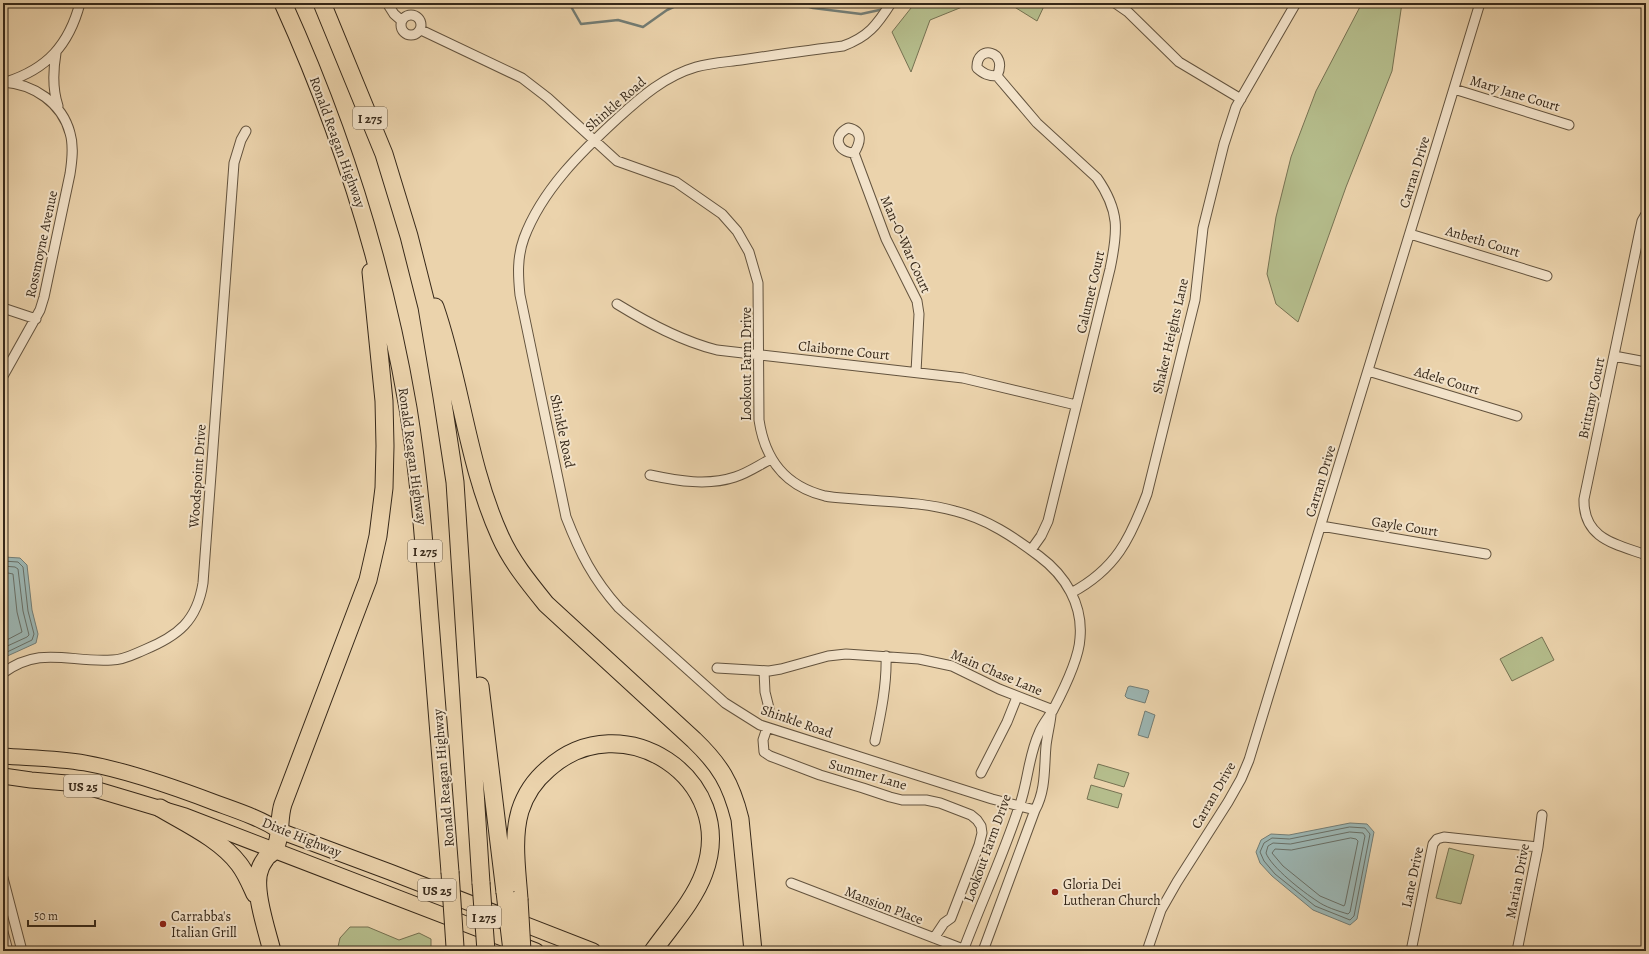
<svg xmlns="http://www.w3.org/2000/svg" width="1649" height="954" font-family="Alegreya,serif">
  <rect width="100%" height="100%" fill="#ebd3ac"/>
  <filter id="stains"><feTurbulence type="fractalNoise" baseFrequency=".005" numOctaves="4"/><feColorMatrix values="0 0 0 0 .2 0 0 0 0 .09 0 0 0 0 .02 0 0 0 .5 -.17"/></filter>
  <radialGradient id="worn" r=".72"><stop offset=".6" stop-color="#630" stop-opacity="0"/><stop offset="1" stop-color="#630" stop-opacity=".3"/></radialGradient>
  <path fill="#b5bd8c" stroke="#767252" d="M 915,3 L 972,3 L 930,20 L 911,72 L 892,32 Z
    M 1008,3 L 1045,3 L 1045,4 L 1037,21 Z
    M 1362,3 L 1402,3 L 1392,71 L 1346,187 L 1298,322 L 1276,304 L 1267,274 L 1276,217 L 1291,157 L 1316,91 Z
    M 1542,637 L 1554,660 L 1512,681 L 1500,659 Z
    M 1098,764 L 1129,773 L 1124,787 L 1094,778 Z
    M 1091,785 L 1122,794 L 1118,808 L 1087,799 Z
    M 1449,848 L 1474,855 L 1461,904 L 1436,898 Z
    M 350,927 L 368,927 L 399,940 L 419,933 L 431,939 L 431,951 L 337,951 L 340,938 Z"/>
  <path fill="#9cb6b3" stroke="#737d75" d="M 4,557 L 20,558 L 27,565 L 32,610 L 38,634 L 36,643 L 3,658 Z
    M 1130,686 L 1148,690 L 1149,691 L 1145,703 L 1127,698 L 1125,696 L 1128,687 Z
    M 1145,711 L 1155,715 L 1148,738 L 1138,735 Z
    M 1350,823 L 1367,824 L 1374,832 L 1357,919 L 1350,925 L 1313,910 L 1272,876 L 1260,863 L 1256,852 L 1261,840 L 1271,834 L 1289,835 Z"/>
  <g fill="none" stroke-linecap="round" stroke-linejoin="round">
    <path stroke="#696f66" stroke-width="1" d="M 3,561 L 18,562 L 23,567 L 28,611 L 34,634 L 32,640 L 3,654
      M 3,566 L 15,567 L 18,569 L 23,611 L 29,635 L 27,637 L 3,648
      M 3,572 L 13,574 L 17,612 L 22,632 L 3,642
      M 1350,827 L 1365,828 L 1370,834 L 1354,916 L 1350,920 L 1315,906 L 1275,874 L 1264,861 L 1260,852 L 1264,843 L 1272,838 L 1289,839 Z
      M 1350,832 L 1363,833 L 1365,836 L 1350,912 L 1348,914 C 1338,911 1325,907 1317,901 C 1303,892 1271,867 1266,853 L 1268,846 L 1273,843 L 1290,844 Z
      M 1351,838 L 1356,839 L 1358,841 L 1345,904 L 1344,906 L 1320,896 L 1283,866 L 1272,853 L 1275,849 L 1291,850 Z"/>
    <path stroke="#737d75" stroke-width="2.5" d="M 569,3 L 581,24 L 618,20 L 643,27 L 667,10 L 682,3
      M 796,3 L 813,8 L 861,14 L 884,9
      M 891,7 L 909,3"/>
    <defs>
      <path id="minor" d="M 387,3 L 394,14 L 402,21
        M 891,3 C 877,25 868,37 843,46 C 809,50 775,55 741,60 C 726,62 710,63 696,67 C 665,76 641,97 618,118 C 581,152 542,190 524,238 C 517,257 518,276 520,295 L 566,517 C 580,553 593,579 619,608 L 725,703 L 760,725 L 992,799 L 1035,810
        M 1115,3 L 1128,12 L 1179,62 L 1241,99
        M401 25a10 10 0 1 1 20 0a10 10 0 1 1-20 0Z
        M 421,30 L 522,78 L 548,98 L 617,161 L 676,182 L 722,214 L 737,231 L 749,252 L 758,283 L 759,420 C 765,460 785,486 825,496 C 835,498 846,498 856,499 C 888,502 923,502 955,511 C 987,519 1014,537 1039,556 C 1066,576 1083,605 1080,638 C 1079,659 1063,691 1053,710 C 1048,718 1042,725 1039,733 C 1028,757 1028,783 1019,807 C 1003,856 981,903 963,951
        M 56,53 C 53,71 52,88 58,106
        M 997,76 C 988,76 984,74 977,68 C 976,44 1009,50 997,76 L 1037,123 L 1097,178 C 1120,211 1118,231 1110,269 L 1048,521 L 1041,536 L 1031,550
        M 3,82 C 34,84 62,103 70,133 C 74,146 72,161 70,174 L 44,297 L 40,310 L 3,376
        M 6,82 C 47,69 69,45 80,3
        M 1454,89 L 1569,125
        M 854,153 C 837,152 832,136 848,128 C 863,131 861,142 854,153 L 886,239 L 917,301 L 919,314 L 916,372
        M 1646,214 L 1642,221 L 1639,235 L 1584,499 C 1583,539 1616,544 1646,555
        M 1410,234 L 1547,276
        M 617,304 C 648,323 681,341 717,350 L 963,378 L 1076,405
        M 3,308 L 36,319
        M 1614,356 L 1646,362
        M 1368,371 L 1517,416
        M 650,475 C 678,481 708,486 735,477 C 748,473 759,465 771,459
        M 1321,526 L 1486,554
        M 1071,593 C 1116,569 1130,539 1147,494 L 1195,300 L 1203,228 L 1224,144 L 1236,107 L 1296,3
        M 717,668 L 769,671 L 781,669 L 828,656 L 846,654 L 919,659 L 952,666 L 999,689 L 1053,710
        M 764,671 L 765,692 L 769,708
        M 3,673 C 41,645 70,663 112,660 C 124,660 134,654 144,650 C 178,636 197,621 203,583 L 234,163 L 241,140 L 246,131
        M 767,728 L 763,740 L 764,752 L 770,756 L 820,775 L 863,788 L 890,797 L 902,800 L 926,800 L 940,803 L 971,815 L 977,820 L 981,826 L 982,833 L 979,845 L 951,918 L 944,923 L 934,938
        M 875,741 C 881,713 887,684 886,656
        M 981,773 L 1007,722 L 1017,697
        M 3,878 L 22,951
        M 791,883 L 968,951
        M 3,932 L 8,951
        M 983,951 L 1035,810 C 1046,790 1044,768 1046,746 C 1047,736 1050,725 1051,715
        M 1147,951 L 1161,910 L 1177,882 L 1228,802 L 1241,779 L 1249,760 L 1480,3
        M 1411,951 L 1433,844 L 1437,839 L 1444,837 L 1538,847
        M 1517,951 L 1538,847 L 1542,815"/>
      <path id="primary" d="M 3,756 C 30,758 58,758 85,763 C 129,771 174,787 216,803 C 238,811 260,818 280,831 L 390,872 L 593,951
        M 3,776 L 31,780 L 67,783 L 91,788 L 185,816 L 536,951"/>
      <path id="motorway" d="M 283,3 C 342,133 384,268 408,408 C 419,475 424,542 429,609 C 436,696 443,784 450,872
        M 322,3 L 384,154 L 409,236 L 427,307 L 442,397 L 455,482 L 481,883
        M 435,307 C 461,382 467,463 500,536 C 511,561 529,583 546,604 L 694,740 C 720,765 731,783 740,819 L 753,951
        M 480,686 L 505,892
        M 160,808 C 187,824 220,839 239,864 C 246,873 250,883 255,894
        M 519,899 C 517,870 512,839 520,811 C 525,795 535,780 548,769 C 622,702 739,779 704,873 C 694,901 670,927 653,951
        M 272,951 C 267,931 252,887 260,869 C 261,865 264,861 266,858 C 268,855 273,853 275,849 C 282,835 278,819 283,804 L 368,580 L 378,536 L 384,488 L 385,446 L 384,401 L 371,272"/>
    </defs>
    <use href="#minor" stroke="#63533e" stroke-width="11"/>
    <use href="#primary" stroke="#362819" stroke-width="17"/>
    <use href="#motorway" stroke="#362819" stroke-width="19"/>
    <use href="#minor" stroke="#f2e2c9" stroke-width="9"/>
    <use href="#primary" stroke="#ebd3ac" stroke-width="15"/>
    <use href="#motorway" stroke="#ebd3ac" stroke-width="17"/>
    <defs>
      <path id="motorway-bridge" d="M 450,872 L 455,947
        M 481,883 L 486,951
        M 505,892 L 512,951
        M 519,899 L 522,951"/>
    </defs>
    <use href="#motorway-bridge" stroke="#362819" stroke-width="19" stroke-linecap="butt"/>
    <use href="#motorway-bridge" stroke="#ebd3ac" stroke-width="17"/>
  </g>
  <g fill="#8f2418" stroke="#f2e2c9" stroke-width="1.5">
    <circle cx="1055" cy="892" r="4"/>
    <circle cx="163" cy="924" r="4"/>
  </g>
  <g text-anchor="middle" stroke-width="4" stroke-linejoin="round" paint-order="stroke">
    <g fill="#f2e2c9" stroke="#6e604e" stroke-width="1">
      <rect x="353" y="107" width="34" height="22" rx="3"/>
      <rect x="408" y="540" width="34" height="22" rx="3"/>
      <rect x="64" y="775" width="38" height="22" rx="3"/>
      <rect x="418" y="879" width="38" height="22" rx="3"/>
      <rect x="467" y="906" width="34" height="22" rx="3"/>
    </g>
    <g font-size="13" font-weight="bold" fill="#362819">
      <text x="370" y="123">I 275</text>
      <text x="425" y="556">I 275</text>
      <text x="83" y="791">US 25</text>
      <text x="437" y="895">US 25</text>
      <text x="484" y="922">I 275</text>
    </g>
    <g font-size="14" fill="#362819" stroke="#f2e2c9">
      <text transform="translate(1515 93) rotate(17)" y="5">Mary Jane Court</text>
      <text transform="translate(615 104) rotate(-41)" y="5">Shinkle Road</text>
      <text transform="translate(338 142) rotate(70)" y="5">Ronald Reagan Highway</text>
      <text transform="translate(1414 172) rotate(-73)" y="5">Carran Drive</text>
      <text transform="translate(1483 241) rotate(17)" y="5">Anbeth Court</text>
      <text transform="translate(41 244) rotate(-78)" y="5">Rossmoyne Avenue</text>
      <text transform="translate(906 244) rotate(66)" y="5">Man-O-War Court</text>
      <text transform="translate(1090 292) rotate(-77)" y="5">Calumet Court</text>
      <text transform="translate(1170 336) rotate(-77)" y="5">Shaker Heights Lane</text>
      <text transform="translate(844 350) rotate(6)" y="5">Claiborne Court</text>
      <text transform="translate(746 364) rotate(-90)" y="5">Lookout Farm Drive</text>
      <text transform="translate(1447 380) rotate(17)" y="5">Adele Court</text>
      <text transform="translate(1591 398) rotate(-78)" y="5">Brittany Court</text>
      <text transform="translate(563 431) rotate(78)" y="5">Shinkle Road</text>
      <text transform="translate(413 456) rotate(82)" y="5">Ronald Reagan Highway</text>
      <text transform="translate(197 476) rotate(-86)" y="5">Woodspoint Drive</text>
      <text transform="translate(1320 481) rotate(-73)" y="5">Carran Drive</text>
      <text transform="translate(1405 526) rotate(9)" y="5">Gayle Court</text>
      <text transform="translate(997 672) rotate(23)" y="5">Main Chase Lane</text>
      <text transform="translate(797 721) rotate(19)" y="5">Shinkle Road</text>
      <text transform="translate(868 774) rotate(16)" y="5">Summer Lane</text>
      <text transform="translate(443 778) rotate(-95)" y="5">Ronald Reagan Highway</text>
      <text transform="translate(1213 795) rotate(-60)" y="5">Carran Drive</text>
      <text transform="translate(302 837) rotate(22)" y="5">Dixie Highway</text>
      <text transform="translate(987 848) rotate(-70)" y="5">Lookout Farm Drive</text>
      <text transform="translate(1412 877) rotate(-78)" y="5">Lane Drive</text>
      <text transform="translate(1517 881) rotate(-79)" y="5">Marian Drive</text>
      <text transform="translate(884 905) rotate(21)" y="5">Mansion Place</text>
    </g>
    <g font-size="14" fill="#362819" stroke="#f2e2c9" text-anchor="start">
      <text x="1063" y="889">Gloria Dei<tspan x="1063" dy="16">Lutheran Church</tspan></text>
      <text x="171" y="921">Carrabba's<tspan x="171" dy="16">Italian Grill</tspan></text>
    </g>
  </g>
  <rect width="1649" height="954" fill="none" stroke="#ebd3ac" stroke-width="16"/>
  <rect x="4" y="4" width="1641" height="946" fill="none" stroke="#362819" stroke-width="2"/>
  <rect x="8" y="8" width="1633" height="938" fill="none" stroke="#362819"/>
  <path d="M28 920v6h67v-6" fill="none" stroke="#362819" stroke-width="2"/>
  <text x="34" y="920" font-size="12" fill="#362819" stroke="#f2e2c9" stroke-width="3" paint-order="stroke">50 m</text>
  <rect width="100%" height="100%" filter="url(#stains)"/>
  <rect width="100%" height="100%" fill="url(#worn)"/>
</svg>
